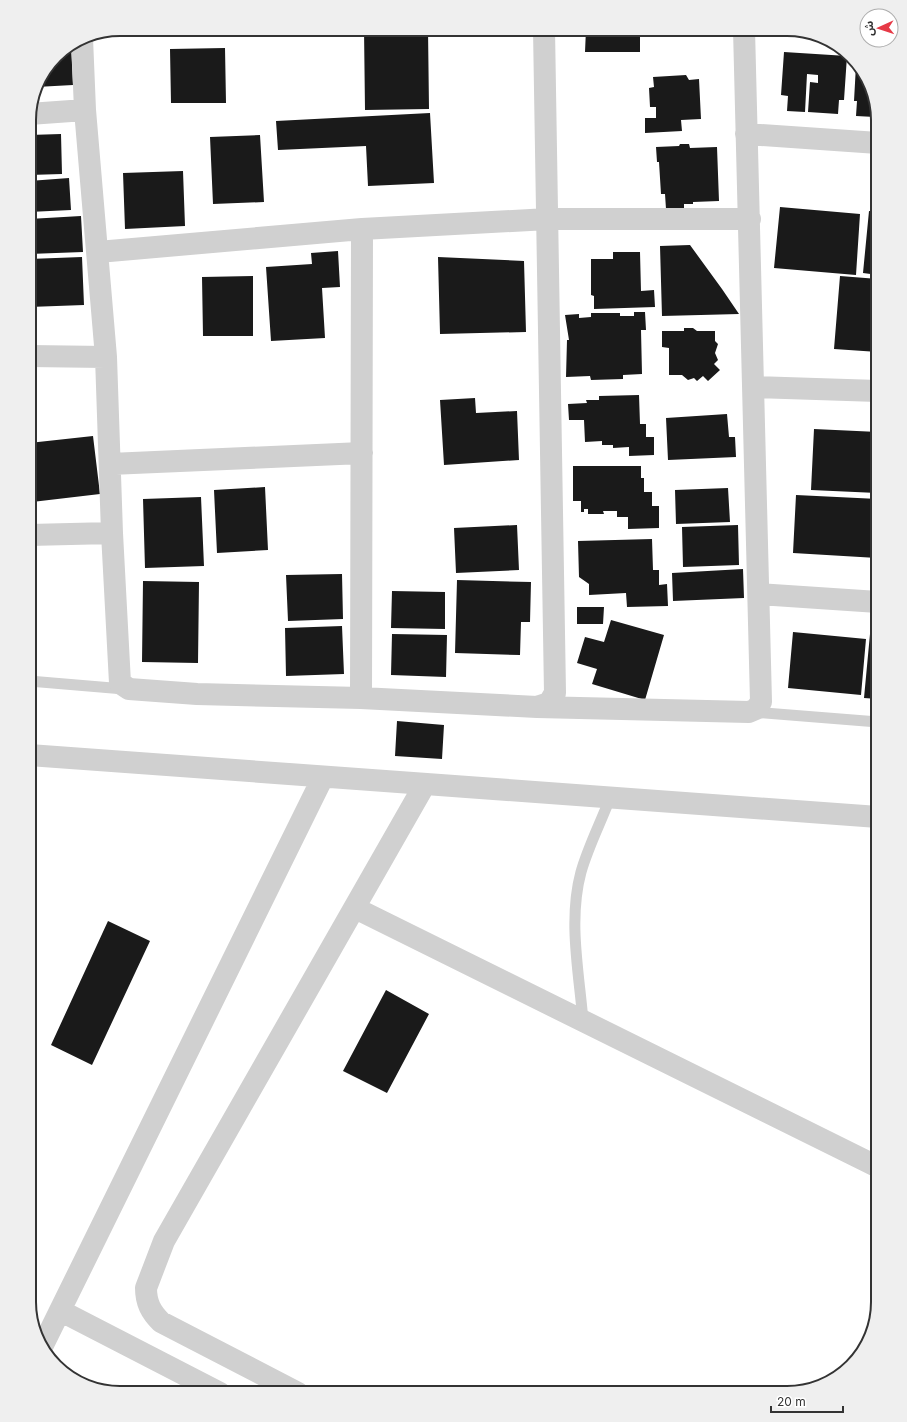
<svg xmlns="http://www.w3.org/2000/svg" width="907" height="1422" font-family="Inter,'Noto Sans Arabic',sans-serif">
  <rect width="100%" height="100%" fill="#fff"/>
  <path fill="#1a1a1a" d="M 364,29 L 428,29 L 429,109 L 365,110 Z
    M 586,29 L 640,29 L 640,52 L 585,52 Z
    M 71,45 L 73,85 L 36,87 L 38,80 L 56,55 Z
    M 225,48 L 226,103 L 171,103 L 170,49 Z
    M 784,52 L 847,56 L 844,100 L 839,100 L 838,114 L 808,112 L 810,82 L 818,83 L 818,75 L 807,74 L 805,112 L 787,111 L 788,96 L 781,95 Z
    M 856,65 L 869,79 L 875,109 L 875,117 L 856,116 L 857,101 L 854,101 Z
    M 686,75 L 689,80 L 699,79 L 701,119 L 681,120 L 682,131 L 645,133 L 645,118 L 656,118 L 656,107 L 650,107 L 649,88 L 654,87 L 653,77 Z
    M 430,113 L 434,183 L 368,186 L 366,146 L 278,150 L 276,121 Z
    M 61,134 L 62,174 L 29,175 L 29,135 Z
    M 260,135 L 264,202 L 213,204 L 210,137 Z
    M 680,144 L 689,144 L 690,148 L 717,147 L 719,201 L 693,202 L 693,204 L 684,204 L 684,208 L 666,209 L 665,194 L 661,194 L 659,162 L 657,162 L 656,147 L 679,146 Z
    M 183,171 L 185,226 L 125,229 L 123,173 Z
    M 69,178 L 71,210 L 29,212 L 29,181 Z
    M 780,207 L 860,214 L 856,275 L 774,268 Z
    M 869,211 L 878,212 L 878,275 L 863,273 Z
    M 81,216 L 83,252 L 29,254 L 29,219 Z
    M 690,245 L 722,289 L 739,314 L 662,316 L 660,246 Z
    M 338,251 L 340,287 L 322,288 L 325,338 L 271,341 L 266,267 L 312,264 L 311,253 Z
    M 613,252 L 640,252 L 641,291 L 654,290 L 655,307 L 594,309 L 594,296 L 591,295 L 591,259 L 613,259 Z
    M 82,257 L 84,305 L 29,307 L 29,259 Z
    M 438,257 L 524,261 L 526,332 L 440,334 Z
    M 253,276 L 253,336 L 203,336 L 202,277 Z
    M 840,276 L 878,279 L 878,352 L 834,349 Z
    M 634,312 L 645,312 L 646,330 L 641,330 L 642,374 L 623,375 L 623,379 L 591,380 L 590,376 L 566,377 L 567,340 L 569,340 L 565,315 L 579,314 L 579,318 L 591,317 L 591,313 L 620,313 L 620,316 L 634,316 Z
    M 684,328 L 693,328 L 697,331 L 715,331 L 715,341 L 718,344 L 715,353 L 718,360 L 714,364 L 720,370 L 708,381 L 703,376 L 697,381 L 694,378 L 688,380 L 682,375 L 669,375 L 669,348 L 662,347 L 662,331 L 684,331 Z
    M 639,395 L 640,424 L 646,424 L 646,437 L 654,437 L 654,455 L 629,456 L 629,447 L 613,448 L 613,445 L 602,445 L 602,441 L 585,442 L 584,420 L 569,420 L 568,404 L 587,403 L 586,400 L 599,400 L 599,396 Z
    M 475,398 L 476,413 L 517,411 L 519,460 L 444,465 L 440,400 Z
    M 727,414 L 729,437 L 735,437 L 736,457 L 668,460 L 666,418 Z
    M 814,429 L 878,432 L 877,493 L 811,490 Z
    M 93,436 L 100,494 L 32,502 L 29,473 L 29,443 Z
    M 573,466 L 641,466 L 641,478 L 644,478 L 644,492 L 652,492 L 652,506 L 659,506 L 659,528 L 628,529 L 628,517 L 617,517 L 617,511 L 603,511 L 604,514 L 588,514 L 588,509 L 584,509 L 584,512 L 581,512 L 581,501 L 573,501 Z
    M 265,487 L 268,550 L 217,553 L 214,490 Z
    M 728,488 L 730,522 L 676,524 L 675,490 Z
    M 796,495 L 878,499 L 877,558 L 793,553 Z
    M 201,497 L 204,566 L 145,568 L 143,499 Z
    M 517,525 L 519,570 L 456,573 L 454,528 Z
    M 738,525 L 739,565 L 683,567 L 682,527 Z
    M 652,539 L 653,570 L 659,570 L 659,585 L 667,584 L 668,606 L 627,607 L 626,593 L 589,595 L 589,584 L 579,577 L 578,541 Z
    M 743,569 L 744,598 L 673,601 L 672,573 Z
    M 342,574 L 343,619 L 288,621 L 286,575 Z
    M 457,580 L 531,582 L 530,622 L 521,622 L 520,655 L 455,653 Z
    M 29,581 L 32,628 L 29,628 Z
    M 143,581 L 199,582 L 198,663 L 142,662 Z
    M 392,591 L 445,592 L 445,629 L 391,628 Z
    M 577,607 L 604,607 L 603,624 L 577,624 Z
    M 611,620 L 664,635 L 645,700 L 592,684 L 597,669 L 577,663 L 585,637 L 604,642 Z
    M 342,626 L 344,674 L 286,676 L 285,628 Z
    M 793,632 L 866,639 L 861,695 L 788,688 Z
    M 392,634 L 447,635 L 446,677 L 391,675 Z
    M 870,634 L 878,635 L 878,699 L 864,698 Z
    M 397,721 L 444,725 L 442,759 L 395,756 Z
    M 108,921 L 150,941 L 92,1065 L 51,1045 Z
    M 386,990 L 429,1014 L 387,1093 L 343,1071 Z"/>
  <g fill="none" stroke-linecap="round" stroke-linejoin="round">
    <path stroke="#d0d0d0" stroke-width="11" d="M 29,681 L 124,689
      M 752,712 L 878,722
      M 583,1021 C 579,972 568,920 581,872 C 588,847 601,822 610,798"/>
    <path stroke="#d0d0d0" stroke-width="22" d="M 82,38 L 85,110 L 106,357 L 112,533 L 120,683 L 129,689 L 197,694 L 361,698 L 537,707 L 549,703 L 555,693 L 544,29
      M 29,114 L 85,110
      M 746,134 L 878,143
      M 98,252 L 362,229 L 548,219 L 750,219
      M 29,356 L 106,357
      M 754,387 L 878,391
      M 110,464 L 362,453
      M 29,535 L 112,533
      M 759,594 L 878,602
      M 361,698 L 362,229
      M 537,707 L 749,712 L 756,709 L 761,702 L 744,29
      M 29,755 L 878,817
      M 355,908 L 878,1167
      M 61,1311 L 220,1393
      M 42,1347 L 323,777
      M 298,1393 L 161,1322 C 151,1312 146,1303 146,1288 L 164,1241 L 425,784"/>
  </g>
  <path d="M0 0H907V1422H0ZM120 36H787A84 84 0 0 1 871 120V1302A84 84 0 0 1 787 1386H120A84 84 0 0 1 36 1302V120A84 84 0 0 1 120 36Z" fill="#efefef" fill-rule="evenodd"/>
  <path fill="none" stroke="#333" stroke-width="2" d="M120 36H787A84 84 0 0 1 871 120V1302A84 84 0 0 1 787 1386H120A84 84 0 0 1 36 1302V120A84 84 0 0 1 120 36Z"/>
  <g transform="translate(879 28) rotate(267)"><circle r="19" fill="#ffffff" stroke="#adadad"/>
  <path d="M0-3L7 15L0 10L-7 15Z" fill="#e63946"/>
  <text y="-6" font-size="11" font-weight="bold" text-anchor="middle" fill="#333333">ش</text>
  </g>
  <path d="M771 1406v6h72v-6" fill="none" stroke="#333333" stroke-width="2"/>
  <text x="777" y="1406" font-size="12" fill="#333333" stroke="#ffffff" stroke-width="3" paint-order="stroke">20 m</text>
</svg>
